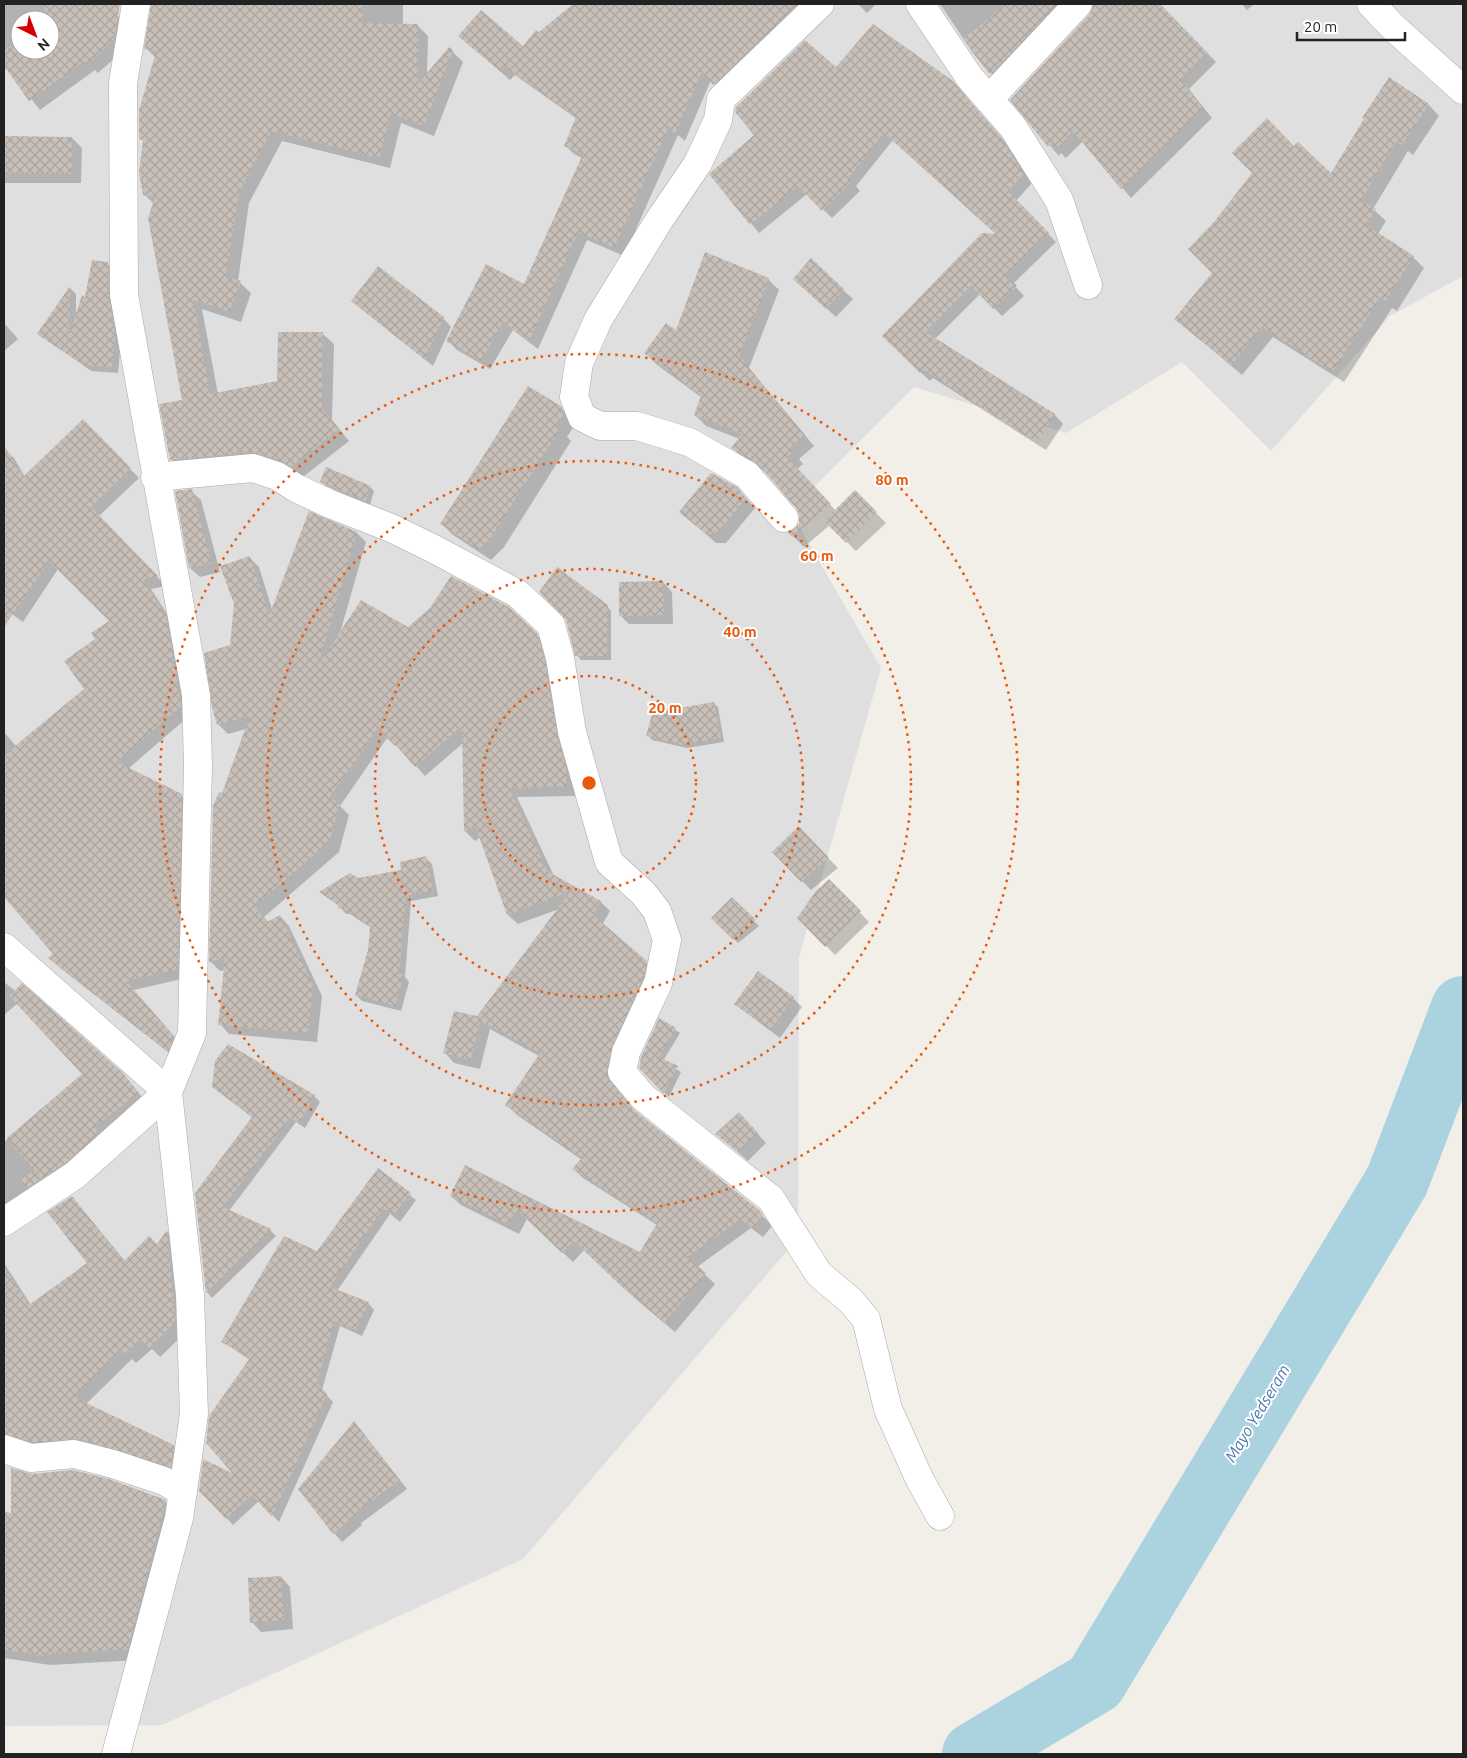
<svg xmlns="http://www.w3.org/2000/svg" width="1467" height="1758" font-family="Ubuntu,sans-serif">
  <defs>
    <pattern id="building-cross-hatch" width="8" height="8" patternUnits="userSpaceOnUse" patternTransform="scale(1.25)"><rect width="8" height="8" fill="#c7bfb8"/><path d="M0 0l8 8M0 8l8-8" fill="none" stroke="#aba49e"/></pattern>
  </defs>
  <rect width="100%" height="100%" fill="#f2efe9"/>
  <path fill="#e0dfdf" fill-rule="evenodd" d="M 4,4 L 1463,4 L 1463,276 L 1390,316 L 1271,451 L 1182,362 L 1066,433 L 914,387 L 790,511 L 881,668 L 799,957 L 798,1238 L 523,1559 L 162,1725 L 4,1726 ZM 20,20 L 50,20 L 50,50 L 20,50 Z"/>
  <path fill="#0003" fill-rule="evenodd" d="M 4,4 L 106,4 L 128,27 L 124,50 L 98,73 L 95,70 L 40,110 L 7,68 L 4,71 ZM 20,20 L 50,20 L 50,50 L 20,50 Z
    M 178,4 L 403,4 L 403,25 L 417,25 L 428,36 L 427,75 L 452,51 L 463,62 L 434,136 L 401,123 L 390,168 L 282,141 L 249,203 L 238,281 L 251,293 L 241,322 L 202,309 L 218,394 L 279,382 L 323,334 L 334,344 L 332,420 L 349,441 L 303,477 L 181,470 L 171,459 L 183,401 L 154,204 L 145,195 L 144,142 L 140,138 L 156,58 L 146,48 L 178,24 Z
    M 575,4 L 818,4 L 723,93 L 711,80 L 685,141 L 678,135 L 624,256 L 587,240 L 538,349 L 513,330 L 490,369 L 457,350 L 448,341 L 525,286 L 582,158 L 574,154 L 565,145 L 577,119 L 515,75 L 510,80 L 460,36 L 524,47 Z
    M 858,4 L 876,4 L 867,13 Z
    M 940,4 L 1076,4 L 1001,84 L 973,53 Z
    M 1094,4 L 1160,4 L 1216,62 L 1189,89 L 1212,118 L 1131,198 L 1083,141 L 1066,158 L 1061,153 L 1059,156 L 1011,100 L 1090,15 Z
    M 1242,4 L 1254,4 L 1247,10 Z
    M 836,69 L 961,91 L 1008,145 L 1032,183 L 1016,201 L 1056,242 L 1013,284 L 1024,296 L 1002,316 L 980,294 L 935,339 L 1055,415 L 1063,424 L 1046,450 L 933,378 L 930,381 L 883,336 L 998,236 L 893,140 L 856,186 L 860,191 L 832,218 L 807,194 L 759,233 L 711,174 Z
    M 1390,79 L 1429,105 L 1439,116 L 1413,155 L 1408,151 L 1373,209 L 1386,221 L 1378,234 L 1413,257 L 1424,268 L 1397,311 L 1392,308 L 1344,382 L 1273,337 L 1242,375 L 1176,319 L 1214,273 L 1294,147 L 1331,175 Z
    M 4,137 L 72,138 L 82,148 L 81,183 L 4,183 Z
    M 108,264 L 114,270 L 121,341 L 118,373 L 91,371 L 39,333 L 70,288 L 76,294 L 76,317 Z
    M 768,279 L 779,290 L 749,368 L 814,446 L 799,459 L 803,464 L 797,469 L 836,511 L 855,492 L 886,523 L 856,551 L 830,525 L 804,547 L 790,533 L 800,523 L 800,514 L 797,507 L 767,473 L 743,459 L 733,448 L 740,439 L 706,426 L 695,415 L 702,398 L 656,364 L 645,353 L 676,332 Z
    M 804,288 L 843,290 L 853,299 L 836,317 Z
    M 352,301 L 443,318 L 451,327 L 433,366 Z
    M 4,323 L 18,339 L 4,351 Z
    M 560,407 L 572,419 L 575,425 L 567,437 L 571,441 L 504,547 L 491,560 L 453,535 L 442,524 Z
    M 83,421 L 139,478 L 99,516 L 166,586 L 151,589 L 175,626 L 189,716 L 128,769 L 181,795 L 190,804 L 186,978 L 134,990 L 182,1046 L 177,1059 L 59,967 L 50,958 L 55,954 L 4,895 L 51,833 L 33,817 L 4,848 L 4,732 L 16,746 L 86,689 L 97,639 L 111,621 L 58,569 L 23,622 L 4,608 L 4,450 L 14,458 L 25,477 Z
    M 322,482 L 370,487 L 374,491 L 370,505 L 326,486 Z
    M 736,488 L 755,508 L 726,543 L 716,543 L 681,512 Z
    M 191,491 L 201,500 L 220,572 L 200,577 L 190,568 L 177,492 Z
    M 357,533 L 366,542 L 340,633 L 408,629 L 536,634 L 546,644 L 575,777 L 575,796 L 517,797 L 554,876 L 601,902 L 610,911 L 602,925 L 656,972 L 621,1056 L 616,1087 L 638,1115 L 758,1211 L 772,1226 L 763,1237 L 751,1228 L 697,1267 L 715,1284 L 675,1332 L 630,1294 L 584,1250 L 573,1262 L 527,1219 L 519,1234 L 461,1205 L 451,1196 L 466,1167 L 641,1254 L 657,1225 L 583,1178 L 573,1169 L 582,1160 L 517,1115 L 507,1105 L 539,1056 L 490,1029 L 480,1069 L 454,1063 L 445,1053 L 478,1018 L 559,909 L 518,924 L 508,915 L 481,837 L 475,841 L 465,831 L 463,743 L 425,776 L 397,745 L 395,746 L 387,738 L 340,806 L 349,815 L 339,852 L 264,917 L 269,923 L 280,916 L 289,926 L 322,996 L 317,1042 L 229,1034 L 220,1024 L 225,970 L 220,971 L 210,961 L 223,795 L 246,729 L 228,734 L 218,724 L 231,646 L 249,557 L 259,567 L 272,609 Z
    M 663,582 L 672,592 L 673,624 L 629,624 L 620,615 Z
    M 607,606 L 611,611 L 611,660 L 581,660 L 577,655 Z
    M 713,703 L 718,707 L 724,742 L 687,748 L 652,740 L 648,735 L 668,712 Z
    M 799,828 L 838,868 L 811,890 L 774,852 Z
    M 426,858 L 432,864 L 438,896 L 411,901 L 405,977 L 409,982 L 401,1011 L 362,1001 L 356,995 L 369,950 L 371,928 L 350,914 L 346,914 L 340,907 L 321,892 L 357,880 L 402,871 Z
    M 829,881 L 869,922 L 835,955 L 799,918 Z
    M 732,899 L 759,926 L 738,943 L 713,918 Z
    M 4,982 L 123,1074 L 146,1102 L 4,1216 L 4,1142 L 84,1074 L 18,1003 L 4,1015 Z
    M 793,998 L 802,1007 L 780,1038 L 735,1004 Z
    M 660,1020 L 680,1033 L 663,1061 L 681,1072 L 669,1097 L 640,1067 Z
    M 229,1046 L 314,1096 L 320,1102 L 305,1128 L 296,1122 L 229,1211 L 270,1230 L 276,1236 L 212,1298 L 207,1292 L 196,1193 L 253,1118 L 220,1092 Z
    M 748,1123 L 766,1143 L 748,1161 L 717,1134 Z
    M 378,1170 L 416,1200 L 400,1222 L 390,1214 L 337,1291 L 368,1303 L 374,1310 L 362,1336 L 340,1326 L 322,1390 L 333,1402 L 279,1522 L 259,1501 L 233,1525 L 200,1490 L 237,1476 L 250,1360 L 223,1342 L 317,1252 Z
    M 72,1197 L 125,1261 L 157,1246 L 167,1232 L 177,1242 L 185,1333 L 160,1357 L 152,1349 L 136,1363 L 132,1359 L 86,1404 L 173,1446 L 183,1456 L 181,1476 L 4,1448 L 4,1263 L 31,1305 L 89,1263 Z
    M 354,1423 L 407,1489 L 361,1523 L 362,1525 L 342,1542 L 334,1533 Z
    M 32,1475 L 165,1501 L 176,1512 L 139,1660 L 50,1665 L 4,1658 L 4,1513 L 12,1514 Z
    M 281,1577 L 290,1587 L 293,1629 L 261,1632 L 252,1622 Z"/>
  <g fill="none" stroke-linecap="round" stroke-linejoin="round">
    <path stroke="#aad3df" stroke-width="64" d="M 974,1754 L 1095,1682 L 1397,1181 L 1463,1008"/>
  </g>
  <path fill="url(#building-cross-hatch)" d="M 43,4 L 120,4 L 114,39 L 88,64 L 84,61 L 29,101 L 4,66 L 4,51 L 20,40 L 20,50 L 50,50 L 50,20 L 47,20 Z
    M 151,4 L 363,4 L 363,23 L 418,24 L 417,85 L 449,47 L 453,50 L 424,126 L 391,113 L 379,158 L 271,131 L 239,192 L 226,276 L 241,281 L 230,312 L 193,300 L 210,394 L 277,381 L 278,332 L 323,332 L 322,408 L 339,429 L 291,467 L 282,461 L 252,452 L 170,460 L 159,404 L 182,400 L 148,218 L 155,197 L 143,195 L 139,173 L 143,140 L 139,139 L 139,110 L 156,52 L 144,49 Z
    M 573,4 L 798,4 L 713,85 L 702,71 L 675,134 L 669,126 L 614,248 L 578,232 L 529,341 L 503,322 L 481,361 L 446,341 L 486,264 L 524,284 L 583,154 L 564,146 L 576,117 L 505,67 L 501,72 L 458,36 L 481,10 L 523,46 L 536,30 L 539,32 Z
    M 1006,4 L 1057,4 L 990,75 L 963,39 Z
    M 1093,4 L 1160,4 L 1207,52 L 1180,79 L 1203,108 L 1121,189 L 1073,131 L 1056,149 L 1051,144 L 1048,147 L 1010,100 L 1089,15 Z
    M 873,24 L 953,81 L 999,135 L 1024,174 L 1008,191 L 1049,233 L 1006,275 L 1017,286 L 993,309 L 971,286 L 926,332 L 1055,414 L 1037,443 L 924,370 L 920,373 L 882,336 L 982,233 L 996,234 L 884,133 L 849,177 L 853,181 L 822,211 L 798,186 L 750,225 L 709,174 L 754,135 L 735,112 L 736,107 L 805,40 L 836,67 Z
    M 1389,77 L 1429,104 L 1402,145 L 1396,141 L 1361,200 L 1376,209 L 1366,225 L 1414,256 L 1385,301 L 1380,298 L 1332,372 L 1262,327 L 1231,365 L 1174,319 L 1212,273 L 1188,249 L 1214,222 L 1252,173 L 1232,153 L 1267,118 L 1294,146 L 1298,142 L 1331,173 L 1364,119 L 1362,118 Z
    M 4,136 L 72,137 L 72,174 L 4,173 Z
    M 705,252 L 769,278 L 739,356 L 805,435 L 790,447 L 793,452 L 787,457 L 831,504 L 792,537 L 788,533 L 795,529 L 799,523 L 799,515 L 796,508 L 759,465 L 731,448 L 742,434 L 694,415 L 701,396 L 644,353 L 666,323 L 676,330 Z
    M 811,258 L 844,289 L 826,309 L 793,279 Z
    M 92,260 L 108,262 L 109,298 L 115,334 L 112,367 L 83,365 L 37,334 L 70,286 L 69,336 L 82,295 L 85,297 Z
    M 378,266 L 444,317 L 424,359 L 351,301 Z
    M 528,386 L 561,406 L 564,413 L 555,427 L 560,429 L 492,536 L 479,549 L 440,524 Z
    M 83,419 L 131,468 L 91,507 L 158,576 L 143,580 L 166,616 L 180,697 L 181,706 L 117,762 L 182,794 L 178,969 L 126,981 L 174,1036 L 168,1052 L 48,958 L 53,954 L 4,897 L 4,755 L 84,689 L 64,661 L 95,639 L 91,633 L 109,621 L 49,561 L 4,627 L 4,445 L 23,477 Z
    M 326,467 L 371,486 L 366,501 L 320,482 Z
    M 711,473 L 737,487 L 746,498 L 717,534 L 706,534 L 679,512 Z
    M 192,489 L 211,563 L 189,568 L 175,491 Z
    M 855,490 L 877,512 L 846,543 L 824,521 Z
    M 309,511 L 357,532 L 318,665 L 361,600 L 408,627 L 430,608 L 451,576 L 509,607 L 537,633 L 545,661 L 557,734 L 566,767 L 566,786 L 509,788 L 547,871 L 601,901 L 593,915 L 647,961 L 643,978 L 612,1046 L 607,1076 L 633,1109 L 759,1210 L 763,1215 L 753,1229 L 741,1219 L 687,1257 L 706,1273 L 664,1323 L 619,1284 L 574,1241 L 562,1253 L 517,1210 L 509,1225 L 450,1196 L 465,1165 L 640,1252 L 657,1223 L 572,1169 L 582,1158 L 505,1105 L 540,1053 L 480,1021 L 471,1060 L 443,1053 L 454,1011 L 477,1016 L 570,892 L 507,915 L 475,825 L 464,832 L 462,726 L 415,767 L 387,735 L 385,738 L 377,729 L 330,797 L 340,804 L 329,842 L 255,906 L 267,922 L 280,915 L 313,985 L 308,1033 L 218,1025 L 225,958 L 209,962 L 213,806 L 219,792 L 222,793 L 250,716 L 217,725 L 212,707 L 204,653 L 230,645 L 234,604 L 220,566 L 250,556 L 269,616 Z
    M 557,567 L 608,605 L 607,656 L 575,656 L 566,620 L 539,592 Z
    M 663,581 L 664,615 L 619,616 L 619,582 Z
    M 714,702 L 721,738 L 682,745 L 646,736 L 654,707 L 668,710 Z
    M 799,826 L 829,858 L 801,882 L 772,852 Z
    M 426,856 L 433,891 L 406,896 L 399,974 L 404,975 L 395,1006 L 355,995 L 368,950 L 370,927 L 343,908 L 339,909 L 338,905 L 319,892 L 350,873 L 358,878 L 401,870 L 400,862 Z
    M 829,879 L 861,911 L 825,947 L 797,918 L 816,891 Z
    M 732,897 L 756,920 L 733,940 L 711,918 Z
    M 758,971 L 794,997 L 770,1030 L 734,1004 Z
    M 22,983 L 123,1073 L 139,1093 L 94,1127 L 99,1133 L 65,1163 L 27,1188 L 19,1178 L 35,1171 L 7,1138 L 82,1074 L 9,996 Z
    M 659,1018 L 676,1028 L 659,1057 L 678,1066 L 664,1094 L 639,1068 L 641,1057 Z
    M 228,1044 L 315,1095 L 299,1123 L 290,1118 L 223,1207 L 271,1229 L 206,1293 L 195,1193 L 252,1117 L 212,1087 L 215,1061 Z
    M 739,1112 L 758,1133 L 738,1152 L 715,1134 Z
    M 378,1168 L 411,1193 L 393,1216 L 383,1208 L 330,1287 L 369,1302 L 356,1330 L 334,1321 L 317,1383 L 327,1394 L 272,1517 L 252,1495 L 226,1519 L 199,1491 L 203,1459 L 232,1473 L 206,1443 L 209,1416 L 250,1358 L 221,1342 L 284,1236 L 317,1251 Z
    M 72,1196 L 124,1261 L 149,1236 L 157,1244 L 167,1230 L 175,1322 L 149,1348 L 141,1339 L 125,1354 L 121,1349 L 74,1397 L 174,1445 L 171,1467 L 78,1439 L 33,1442 L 4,1434 L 4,1267 L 29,1305 L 87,1263 L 47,1212 Z
    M 354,1421 L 400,1480 L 354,1514 L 355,1516 L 333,1534 L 298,1489 Z
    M 11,1468 L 32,1474 L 73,1470 L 109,1479 L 166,1500 L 128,1649 L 40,1655 L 4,1650 L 4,1512 L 11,1513 Z
    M 281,1576 L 284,1620 L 250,1623 L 248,1578 Z"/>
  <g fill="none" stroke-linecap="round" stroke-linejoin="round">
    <defs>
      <path id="minor" d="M 920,4 L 970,78 L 1012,126 L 1059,200 L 1088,285
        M 1371,4 L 1394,28 L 1463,90
        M 989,99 L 1078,4
        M 155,477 L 253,468 L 277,476 L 296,488 L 330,504 L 391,528 L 432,548 L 518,594 L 551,625 L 560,658 L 572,732 L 609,862 L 643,893 L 657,911 L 667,940 L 658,983 L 626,1052 L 622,1072 L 643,1097 L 771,1199 L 819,1274 L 851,1301 L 866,1319 L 888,1409 L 919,1478 L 940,1516
        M 784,518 L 747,475 L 689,442 L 637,426 L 600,426 L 582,417 L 574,397 L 579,363 L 598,320 L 658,222 L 698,163 L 718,120 L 721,99 L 820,4
        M 4,947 L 168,1092 L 190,1295 L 194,1414 L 179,1518 L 116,1754
        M 4,1222 L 75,1175 L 168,1092 L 192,1033 L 198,765 L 196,695 L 124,295 L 123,83 L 136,4
        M 4,1449 L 31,1458 L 74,1454 L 113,1464 L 164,1481 L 183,1492"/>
    </defs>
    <use href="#minor" stroke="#a9a9a9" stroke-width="29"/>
    <use href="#minor" stroke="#fff" stroke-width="28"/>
  </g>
  <g fill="none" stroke="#e8590c" stroke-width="2.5" stroke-dasharray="2.5 5">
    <circle cx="589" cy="783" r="107"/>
    <circle cx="589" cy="783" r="214"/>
    <circle cx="589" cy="783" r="322"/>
    <circle cx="589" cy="783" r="429"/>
  </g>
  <g text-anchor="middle" stroke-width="4" stroke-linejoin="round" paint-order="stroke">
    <g font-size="16" font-style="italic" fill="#4a7aab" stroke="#fff">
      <text transform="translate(1257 1413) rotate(-59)" y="6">Mayo Yedseram</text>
    </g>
  </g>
  <circle cx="589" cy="783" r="8" fill="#e8590c" stroke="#fff" stroke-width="2.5"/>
  <g font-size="15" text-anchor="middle" font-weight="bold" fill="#e8590c" stroke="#fff" stroke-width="4" stroke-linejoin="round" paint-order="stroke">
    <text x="892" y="485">80 m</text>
    <text x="817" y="561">60 m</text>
    <text x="740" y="637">40 m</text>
    <text x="665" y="713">20 m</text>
  </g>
  <rect width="1467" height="1758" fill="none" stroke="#222222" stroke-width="10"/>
  <g transform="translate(35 35) rotate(138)"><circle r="24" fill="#ffffff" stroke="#a7a7a7"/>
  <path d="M0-4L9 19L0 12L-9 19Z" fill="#d40000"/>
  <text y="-8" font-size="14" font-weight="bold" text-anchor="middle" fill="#222222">N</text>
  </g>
  <path d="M1297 32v8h108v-8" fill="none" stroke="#222222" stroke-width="2.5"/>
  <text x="1304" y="32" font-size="15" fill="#222222" stroke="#ffffff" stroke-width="4" paint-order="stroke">20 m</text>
</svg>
